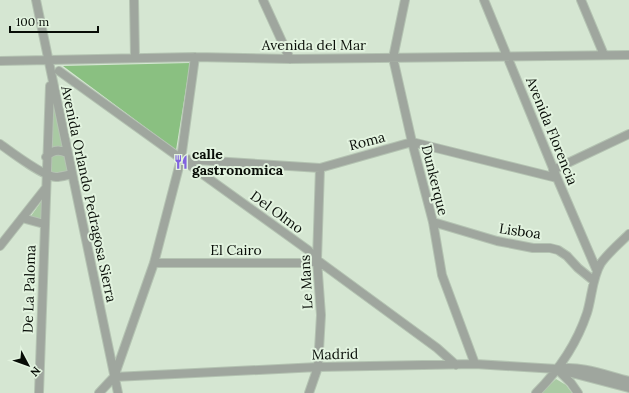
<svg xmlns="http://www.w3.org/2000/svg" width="629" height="393" font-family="Lora,serif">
  <rect width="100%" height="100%" fill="#d5e6d2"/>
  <path fill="#a9caa3" d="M 52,96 L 68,171 L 49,173 Z
    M 41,202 L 41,219 L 31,216 Z
    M 556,379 L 566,385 L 572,393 L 541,393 Z"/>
  <path fill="#8ac081" d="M 190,63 L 176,150 L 63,66 Z"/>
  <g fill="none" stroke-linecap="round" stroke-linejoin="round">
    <defs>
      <path id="minor" d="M 36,0 L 118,393
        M 134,0 L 135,58
        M 263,0 L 290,59
        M 405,0 L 393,58 L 412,142 L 433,222 L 442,275 L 475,364
        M 484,0 L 557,178 L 597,271
        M 581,0 L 604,55
        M 0,61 L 195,57 L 290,59 L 629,55
        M 59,71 L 308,250 L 317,260 L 437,348 L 456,365
        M 0,144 C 11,152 44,177 56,177 C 61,177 67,175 72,174
        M 46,157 C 52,150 59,149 67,153
        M 181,159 L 320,168 L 412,142 L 557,178
        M 553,170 L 629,134
        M 22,218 L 44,224
        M 433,222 L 497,241 L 533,248 L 550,248 L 558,250 L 567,256 L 578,268 L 594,281
        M 0,246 L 45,189
        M 154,263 L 309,263 L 317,260
        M 560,370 L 629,388
        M 559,371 L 571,383 L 578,393
        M 114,377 L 318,367 L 475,364 L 557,369 C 582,365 605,375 629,381
        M 39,393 L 50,86
        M 99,393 L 114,377 L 154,263 L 181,159 L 195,57
        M 309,393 L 318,367 L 321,315 L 317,260 L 320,168
        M 536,393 C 558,371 577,343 587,313 C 592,297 592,278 601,263 C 609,252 620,243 629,234"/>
    </defs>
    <use href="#minor" stroke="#b4c3b2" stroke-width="10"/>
    <use href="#minor" stroke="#9fa69e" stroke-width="8"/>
  </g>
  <defs>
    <symbol id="restaurant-bare" viewBox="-9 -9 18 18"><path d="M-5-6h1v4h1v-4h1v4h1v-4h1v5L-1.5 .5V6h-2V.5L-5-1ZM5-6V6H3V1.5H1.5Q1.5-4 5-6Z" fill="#8163de" stroke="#e2f3df" stroke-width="2.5" paint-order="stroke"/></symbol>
  </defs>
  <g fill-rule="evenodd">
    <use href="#restaurant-bare" x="171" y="152" width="20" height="20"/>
  </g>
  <g text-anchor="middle" stroke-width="4" stroke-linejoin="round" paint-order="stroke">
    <g font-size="14" fill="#080d07" stroke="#e2f3df">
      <text x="314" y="50">Avenida del Mar</text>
      <text transform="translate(552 131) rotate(68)" y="5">Avenida Florencia</text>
      <text transform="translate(367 141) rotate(-15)" y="5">Roma</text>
      <text transform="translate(435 180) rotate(76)" y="5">Dunkerque</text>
      <text transform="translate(89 194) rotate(78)" y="5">Avenida Orlando Pedragosa Sierra</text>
      <text transform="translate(277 212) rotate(36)" y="5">Del Olmo</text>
      <text transform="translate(520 231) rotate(8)" y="5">Lisboa</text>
      <text x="236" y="255">El Cairo</text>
      <text transform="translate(306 282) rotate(-93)" y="5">Le Mans</text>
      <text transform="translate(29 289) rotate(-88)" y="5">De La Paloma</text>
      <text transform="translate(335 354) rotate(-1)" y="5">Madrid</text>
    </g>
    <g font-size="14" font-weight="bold" fill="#080d07" stroke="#e2f3df" text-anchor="start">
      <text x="192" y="159">calle<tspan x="192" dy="16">gastronomica</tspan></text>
    </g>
  </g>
  <g transform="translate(28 365) rotate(131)" stroke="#e2f3df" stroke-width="3" paint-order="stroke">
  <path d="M0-3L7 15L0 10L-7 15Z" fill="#080d07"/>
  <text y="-6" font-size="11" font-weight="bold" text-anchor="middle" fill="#080d07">N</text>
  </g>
  <path d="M10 26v6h88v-6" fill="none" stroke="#080d07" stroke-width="2"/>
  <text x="16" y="26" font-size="12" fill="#080d07" stroke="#e2f3df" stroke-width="3" paint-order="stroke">100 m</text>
</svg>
